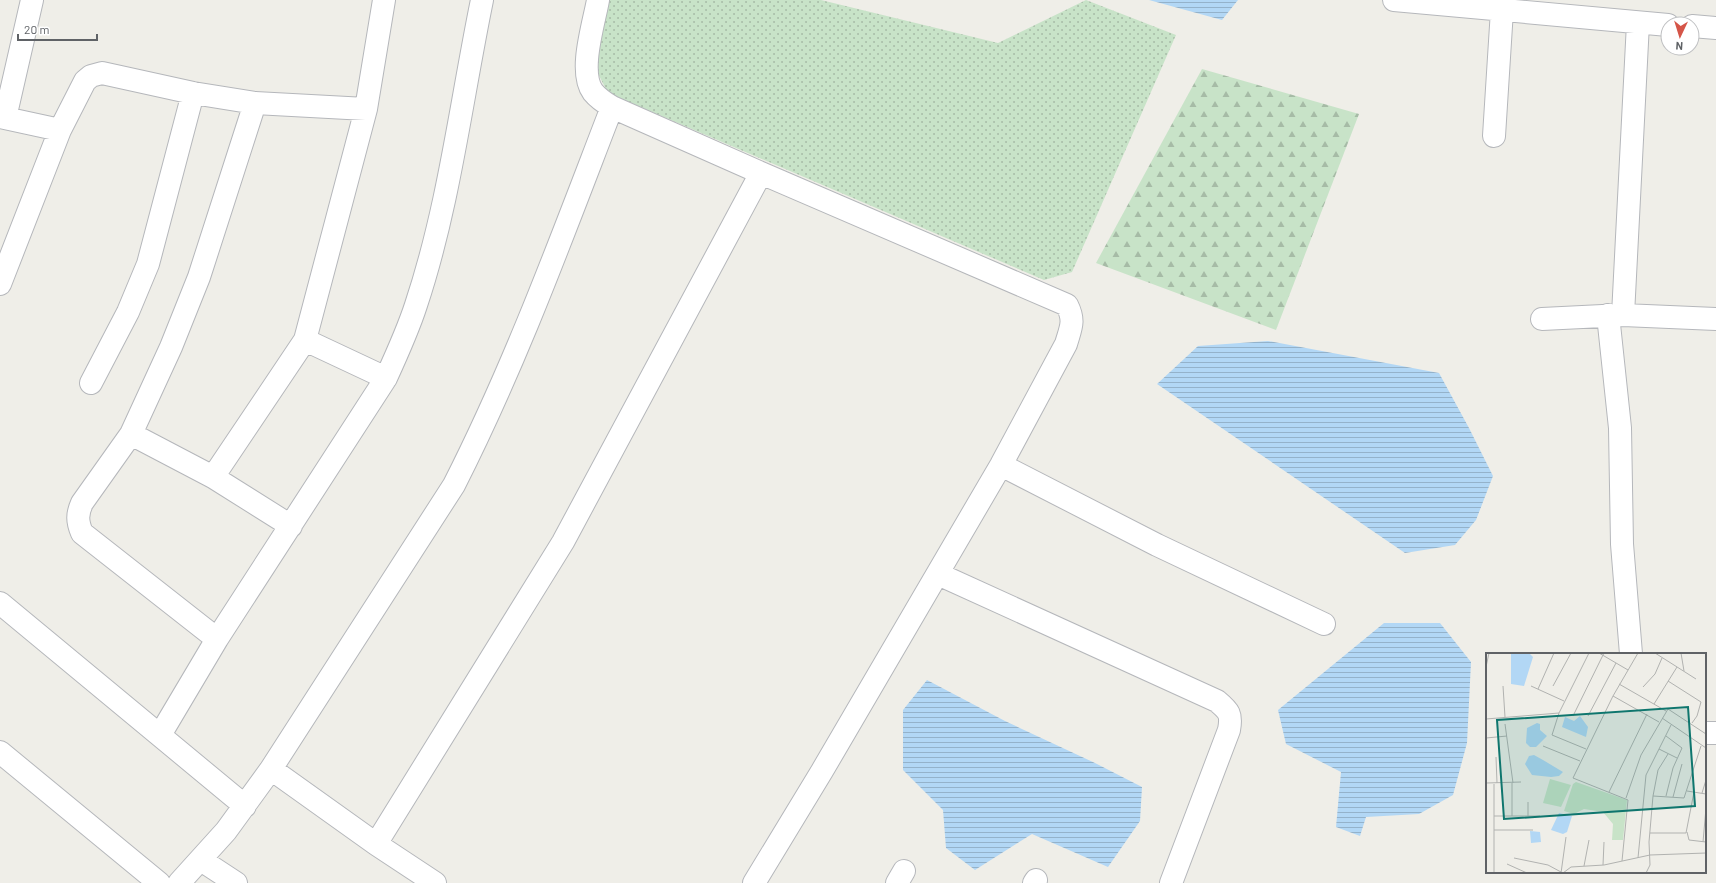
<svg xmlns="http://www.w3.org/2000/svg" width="1716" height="883" font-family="Barlow,sans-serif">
  <defs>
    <pattern id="grass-dots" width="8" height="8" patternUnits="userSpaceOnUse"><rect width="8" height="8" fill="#c8e3c8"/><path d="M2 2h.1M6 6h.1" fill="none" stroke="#a6bba6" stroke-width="1.8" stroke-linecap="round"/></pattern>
    <pattern id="forest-firs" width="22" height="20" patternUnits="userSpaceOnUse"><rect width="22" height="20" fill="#c8e3c8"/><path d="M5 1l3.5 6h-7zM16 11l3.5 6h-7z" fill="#a6bba6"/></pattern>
    <pattern id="water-rules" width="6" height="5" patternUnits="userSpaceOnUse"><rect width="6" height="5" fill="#b2d7f5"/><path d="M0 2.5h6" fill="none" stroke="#94b2ca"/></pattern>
  </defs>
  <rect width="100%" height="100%" fill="#efeee8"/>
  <path fill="url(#grass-dots)" d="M 607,0 L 821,0 L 998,43 L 1086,0 L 1176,35 L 1072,272 L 1044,280 L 608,93 L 593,64 Z"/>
  <path fill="url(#forest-firs)" d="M 1202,69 L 1359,114 L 1276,330 L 1096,263 Z"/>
  <path fill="url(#water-rules)" d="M 1149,0 L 1238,0 L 1222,20 Z
    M 1268,341 L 1439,373 L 1469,428 L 1493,476 L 1476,520 L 1455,545 L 1405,553 L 1157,384 L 1198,346 Z
    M 1384,623 L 1440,623 L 1471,662 L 1467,743 L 1453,795 L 1419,814 L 1366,817 L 1360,836 L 1336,827 L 1341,772 L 1286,744 L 1278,710 Z
    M 927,680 L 1005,721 L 1095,763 L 1142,787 L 1140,821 L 1108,867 L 1032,834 L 975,870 L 946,848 L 943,810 L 903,770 L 903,710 Z"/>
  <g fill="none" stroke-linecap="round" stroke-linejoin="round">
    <defs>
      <path id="minor" d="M 598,0 C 594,23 578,72 593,92 C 598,98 605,103 612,107 L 761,173 L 1067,305 C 1075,321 1071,327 1066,344 L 1001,465 L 822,771 L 754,883
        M 1394,0 L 1668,25
        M 1692,26 L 1716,28
        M 0,117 L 60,130
        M 5,118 L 32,0
        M 1494,136 L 1502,10
        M 0,284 L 60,130 L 85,81 L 91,76 L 102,73 L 193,93 L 255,103 L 366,109
        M 1608,315 L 1620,428 L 1622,544 L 1631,654
        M 1623,315 L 1638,23
        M 1542,319 L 1623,315 L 1716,319
        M 305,340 L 386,378
        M 91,383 L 128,312 L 148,264 L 193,93
        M 131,434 L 213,477 L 291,526
        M 1001,465 L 1157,545 L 1324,624
        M 213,477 L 305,340 L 366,109 L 384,0
        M 938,574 L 1217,701 C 1229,711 1232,714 1229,730 L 1171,883
        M 0,603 L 245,806
        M 217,639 L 82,533 C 77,521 77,514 82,503 L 131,434 L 171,347 L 199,277 L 255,103
        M 1705,733 L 1716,733
        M 160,735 L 217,639 L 386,378 C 397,354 408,330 416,305 C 449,206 461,102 482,0
        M 0,752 L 159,883
        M 271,769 L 376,844 L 435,883
        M 376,844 L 563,542 L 761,173
        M 201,860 L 236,883
        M 179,883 L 226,831 L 271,769 L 454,485 C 516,363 563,234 612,107
        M 897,883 L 904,871
        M 1034,883 L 1036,880"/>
    </defs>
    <use href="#minor" stroke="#b5b7bb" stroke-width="24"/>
    <use href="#minor" stroke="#fff" stroke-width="22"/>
  </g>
  <g transform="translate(1486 653)">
    <rect width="220" height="220" fill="#efeee8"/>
    <path d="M 90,129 L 141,147 L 137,187 L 126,187 L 127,171 L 117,159 L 98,156 L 88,161 L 78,158 L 87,131 Z" fill="#c8e3c8"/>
    <path d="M 64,126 L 85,132 L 75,154 L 57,150 Z" fill="#c8e3c8"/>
    <path d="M 25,0 L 43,0 L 47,4 L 38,33 L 25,31 ZM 94,63 L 102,74 L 100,84 L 76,74 L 79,64 L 88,68 ZM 51,70 L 54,71 L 54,77 L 61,83 L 50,94 L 44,94 L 40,90 L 41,75 ZM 48,102 L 57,107 L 77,119 L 73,123 L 65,124 L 46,122 L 39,111 L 43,103 ZM 73,160 L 86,163 L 81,179 L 77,181 L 65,177 ZM 44,178 L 54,179 L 55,189 L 45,190 Z" fill="#b2d7f5"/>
    <path fill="none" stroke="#b1b2b0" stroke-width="1" d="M 113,0 L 142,17M 169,0 L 210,26M 195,0 L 198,18M 0,14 L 3,0M 182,28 L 215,49 L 211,63 L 206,70M 133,31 L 180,58M 17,33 L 19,64M 45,33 L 78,48M 67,33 L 85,0M 157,34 L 169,21 L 176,5M 52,36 L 68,0M 127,43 L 173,69M 168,51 L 191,14M 87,63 L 118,0M 102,63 L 130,10M 176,65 L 220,95M 0,66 L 73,60M 19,71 L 27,130M 0,85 L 21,83M 57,93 L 94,108M 100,96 L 66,82 L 73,60 L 103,0M 173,96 L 191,105M 10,104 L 11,130M 0,130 L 35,129M 26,130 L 26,163M 8,131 L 8,220M 201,138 L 220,141M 123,139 L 161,61M 216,140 L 220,127M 167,143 L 198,145 L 215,93M 180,143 L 187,115 L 196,95 L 180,83M 187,144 L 196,111M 140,145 L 155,102 L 182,56 L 220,81M 42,149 L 42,163M 8,163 L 54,163M 8,177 L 47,177M 201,179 L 203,187 L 220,189M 164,180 L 200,180 L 208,139M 217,189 L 220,155M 28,205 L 62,212 L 75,219M 152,205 L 160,122 L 185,72M 136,208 L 142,147 L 87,125 L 127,43 L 152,0M 21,211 L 41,220M 117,212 L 118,189M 98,213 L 103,187M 75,220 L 80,184M 77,220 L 85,214 L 118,212 L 164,202 L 220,200M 160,220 L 164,212 L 163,189 L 167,143 L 172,117 L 182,101"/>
    <path fill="#0f766e" fill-opacity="0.15" stroke="#0f766e" stroke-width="2" d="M 202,54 L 209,153 L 18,166 L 11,67 Z"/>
    <rect width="220" height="220" fill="none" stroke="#5f6266" stroke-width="2"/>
  </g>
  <g transform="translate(1680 36) rotate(184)"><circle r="19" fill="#ffffff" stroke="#bfc0c2"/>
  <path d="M0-3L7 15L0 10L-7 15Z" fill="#d55548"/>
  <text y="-6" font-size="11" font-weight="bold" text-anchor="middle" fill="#5f6266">N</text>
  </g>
  <path d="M18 34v6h79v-6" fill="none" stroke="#5f6266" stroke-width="2"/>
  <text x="24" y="34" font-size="12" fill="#5f6266" stroke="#ffffff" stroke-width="3" paint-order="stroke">20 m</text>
</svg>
